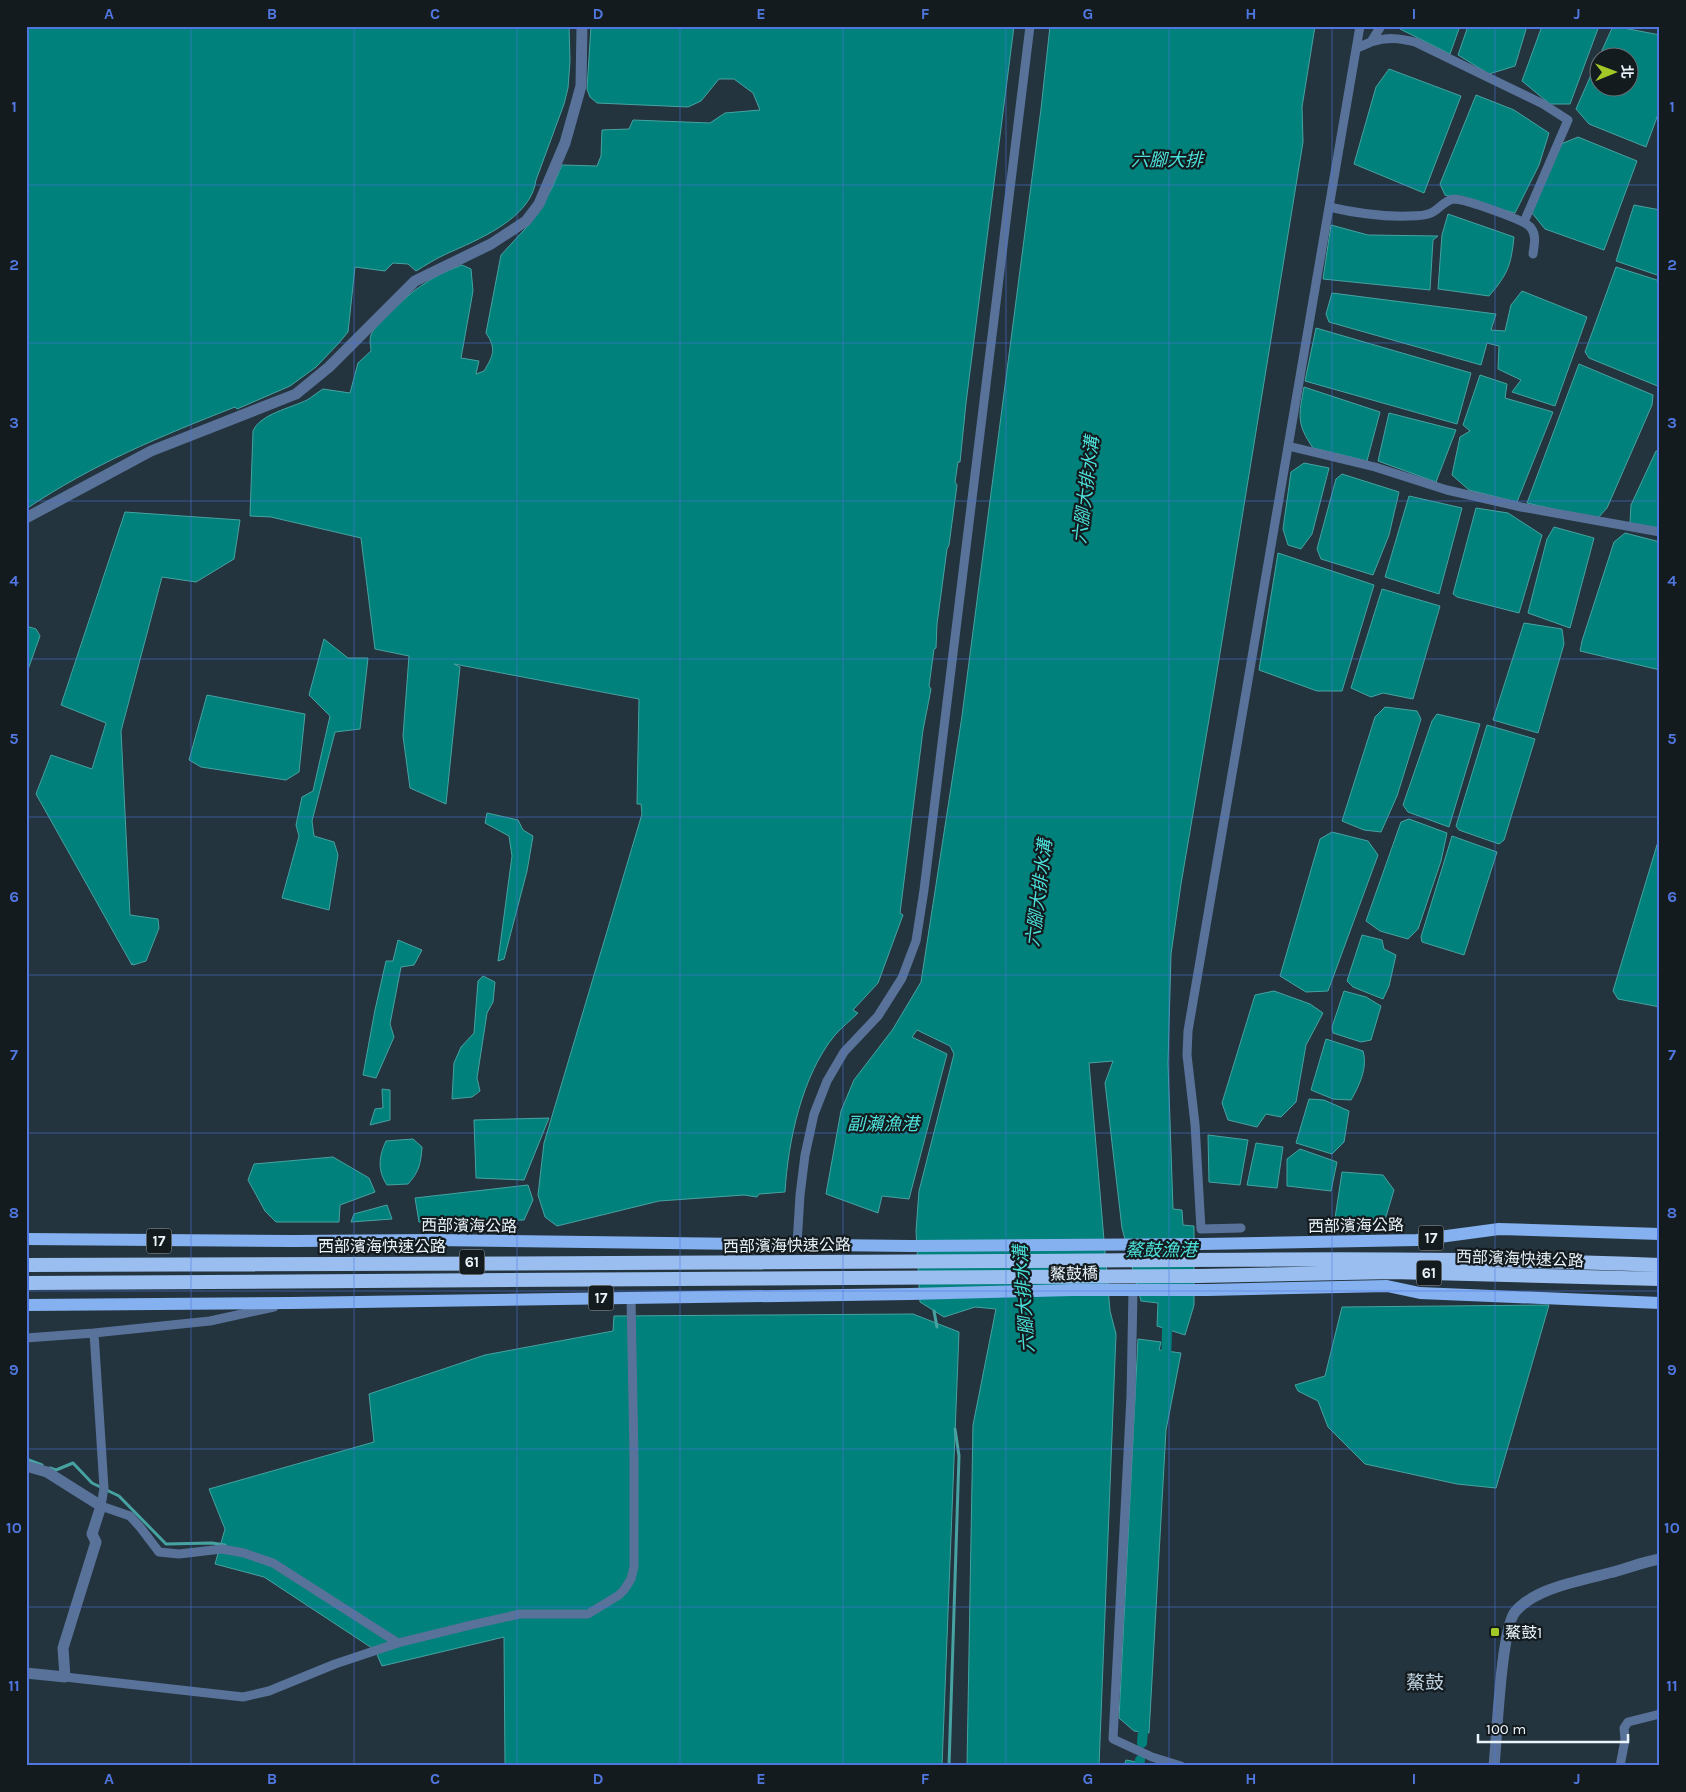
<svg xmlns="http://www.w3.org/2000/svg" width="1686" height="1792" font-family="Karla,'Noto Sans TC',sans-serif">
  <rect width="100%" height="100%" fill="#24343e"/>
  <path fill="#00817c" stroke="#46a3a2" d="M 26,26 L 569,26 L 570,61 L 568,88 L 564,104 L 536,180 C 531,219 477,240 446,254 C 435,259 426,265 416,271 L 408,264 L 393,263 L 385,271 L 355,267 L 348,332 L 338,344 L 316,367 L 290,386 L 237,409 L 235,407 C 161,436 93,464 26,509 Z
    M 591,26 L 1014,26 L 966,403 L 960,462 L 958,462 L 955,482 L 957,485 L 949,545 L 947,549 L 937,624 L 936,648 L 934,649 L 929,686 L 931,689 L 923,730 L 900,913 L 903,915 L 878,983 L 853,1010 L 858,1013 C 851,1020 842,1027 835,1035 C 802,1075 788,1141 785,1192 L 759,1194 L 757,1197 L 744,1195 L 659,1201 L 557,1226 L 545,1217 L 538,1195 L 544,1143 L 642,814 L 641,804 L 637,804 L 639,699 L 454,664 L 460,667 L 446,804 L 410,788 L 403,736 L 409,656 L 375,649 L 361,538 L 271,517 L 250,516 L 253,431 C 260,414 291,408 307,400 C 312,397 318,392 323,389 L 350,393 L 358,363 L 371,351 C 371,347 369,340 371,335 C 373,329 381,322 386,317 C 410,292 429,277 462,265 L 471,269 L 473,291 L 461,358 L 479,361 L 476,374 L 484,371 C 493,356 497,349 486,333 L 501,255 L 524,230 L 535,217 L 552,188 L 562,165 L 597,166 L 601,156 L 602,130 L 629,129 L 633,120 L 710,123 L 725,113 L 760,110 L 753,93 L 734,79 L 719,79 L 701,101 L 688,107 L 597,103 L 590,97 L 587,89 Z
    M 1050,26 L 1315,26 L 1302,107 L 1303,142 L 1214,690 L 1181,884 L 1171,954 L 1168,1063 L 1173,1209 L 1182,1210 L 1183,1225 L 1194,1226 L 1194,1305 L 1185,1335 L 1157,1326 L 1158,1303 L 1141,1301 L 1122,1228 L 1105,1083 L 1113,1061 L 1089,1063 L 1110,1311 L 1116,1334 L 1099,1766 L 967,1766 L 973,1425 L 996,1309 L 975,1307 L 944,1317 L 920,1302 L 916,1231 L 919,1191 L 954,1054 L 950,1046 L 917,1030 L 912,1037 L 947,1054 L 909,1199 L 882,1196 L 878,1213 L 826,1194 L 841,1111 L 854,1080 L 893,1029 L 921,982 L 962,716 L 1041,109 Z
    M 1402,26 L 1460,26 L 1450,54 L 1400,29 Z
    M 1468,26 L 1527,26 L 1515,66 L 1489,74 L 1458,55 Z
    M 1542,26 L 1599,26 L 1570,104 L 1550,104 L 1522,81 Z
    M 1613,26 L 1660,35 L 1660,109 L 1646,147 L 1589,124 L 1576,109 L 1598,59 L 1598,88 L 1628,88 L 1628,58 L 1599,57 Z
    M 1389,69 L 1461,96 L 1424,193 L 1354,164 L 1376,87 Z
    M 1476,95 L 1514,110 L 1549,133 L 1539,165 L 1515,213 L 1445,195 L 1440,184 Z
    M 1578,137 L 1637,161 L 1604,250 L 1545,229 L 1532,213 L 1561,144 Z
    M 1634,205 L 1660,210 L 1660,276 L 1616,261 Z
    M 1448,214 L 1514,237 C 1511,265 1508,274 1489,296 L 1438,289 L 1442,235 Z
    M 1331,225 L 1368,235 L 1438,236 L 1433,240 L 1430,290 L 1323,279 Z
    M 1616,267 L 1660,281 L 1660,387 L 1589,358 L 1585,352 Z
    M 1522,291 L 1587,317 L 1555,406 L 1512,392 L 1521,380 L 1498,369 L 1499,346 L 1487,343 L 1481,365 L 1329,322 L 1326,314 L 1332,293 L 1496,314 L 1491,330 L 1505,331 L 1511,305 Z
    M 1316,328 L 1471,373 L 1457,424 L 1305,381 Z
    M 1579,364 L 1653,395 L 1652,405 L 1607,508 L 1597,519 L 1527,503 Z
    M 1480,375 L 1507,384 L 1505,398 L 1553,412 L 1517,502 L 1469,490 L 1452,475 L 1460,437 L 1470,431 L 1463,425 Z
    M 1304,387 L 1380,412 L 1367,461 L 1313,448 C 1296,423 1299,415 1304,387 Z
    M 1389,413 L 1456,430 L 1436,482 L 1378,461 Z
    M 1656,451 L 1660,451 L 1660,530 L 1630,523 L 1631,505 Z
    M 1304,463 L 1329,468 L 1312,534 L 1301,549 L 1288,545 L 1283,529 L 1291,472 Z
    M 1342,474 L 1399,492 L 1389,535 L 1373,575 L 1321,559 L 1317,549 L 1336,479 Z
    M 1409,496 L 1462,508 L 1439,594 L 1385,577 Z
    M 1476,508 L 1508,513 L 1542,535 L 1519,613 L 1457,597 L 1453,594 Z
    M 125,512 L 240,520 L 234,559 L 196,582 L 162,577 L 121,731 L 130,915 L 158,919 L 159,928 L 146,961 L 133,965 L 132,963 L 132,965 L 36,794 L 51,755 L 92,769 L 106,723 L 61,705 Z
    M 1554,527 L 1594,538 L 1570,628 L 1528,613 L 1547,539 Z
    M 1625,533 L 1660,542 L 1660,670 L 1580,651 L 1582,641 L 1614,542 Z
    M 1278,553 L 1374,585 L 1342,691 L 1317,691 L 1259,670 Z
    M 1382,589 L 1440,606 L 1413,699 L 1383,693 L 1371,697 L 1351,688 Z
    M 1524,623 L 1562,629 L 1564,644 L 1538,733 L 1493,720 Z
    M 26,626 L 36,629 L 40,636 L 26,675 Z
    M 324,639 L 348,658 L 368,658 L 360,729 L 335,732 L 312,821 L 314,836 L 334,842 L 338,855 L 329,910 L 282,898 L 299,836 L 296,825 L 302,797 L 313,791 L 330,716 L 309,695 Z
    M 207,695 L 305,714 L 299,772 L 286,780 L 201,767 L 189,760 Z
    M 1385,707 L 1417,711 L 1421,719 L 1397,796 L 1381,832 L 1364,830 L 1342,821 L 1375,717 Z
    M 1437,714 L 1480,724 L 1449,827 L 1408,812 L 1403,805 L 1432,721 Z
    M 1487,725 L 1535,739 L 1504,840 L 1499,844 L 1459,830 L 1456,826 Z
    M 487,813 L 518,820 L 523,830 L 533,836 L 527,871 L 504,959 L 498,961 L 512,856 L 509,836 L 485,823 Z
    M 1409,819 L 1447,833 L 1441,861 L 1418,929 L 1408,939 L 1380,931 L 1366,921 L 1401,822 Z
    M 1332,832 L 1368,841 L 1378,855 L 1328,991 L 1306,992 L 1280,976 L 1320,839 Z
    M 1660,835 L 1660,1007 L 1618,999 L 1613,991 Z
    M 1452,836 L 1497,852 L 1464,955 L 1422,942 L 1421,937 Z
    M 1362,935 L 1382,940 L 1384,949 L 1396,955 L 1389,986 L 1383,999 L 1353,987 L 1347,981 Z
    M 398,940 L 422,950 L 414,965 L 401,967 L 390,1024 L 394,1037 L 376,1078 L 363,1075 L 375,1010 L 386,961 L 393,961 Z
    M 483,976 L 495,982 L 493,1002 L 487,1013 L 477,1078 L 480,1091 L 472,1097 L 452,1099 L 454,1063 L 461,1047 L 474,1033 L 478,981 Z
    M 1274,991 L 1310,1004 L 1323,1013 L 1306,1045 L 1296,1102 L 1281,1117 L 1266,1114 L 1257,1127 L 1228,1120 L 1222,1103 L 1255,995 Z
    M 1344,991 L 1366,997 L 1381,1006 L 1371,1040 L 1361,1042 L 1333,1033 L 1332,1027 Z
    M 1326,1039 L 1363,1051 C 1368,1068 1359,1086 1351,1100 L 1333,1099 L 1311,1090 Z
    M 382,1089 L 390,1090 L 390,1120 L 370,1125 L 375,1109 L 383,1108 Z
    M 1309,1099 L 1324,1100 L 1349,1111 L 1344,1142 L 1332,1154 L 1296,1143 Z
    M 549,1118 L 524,1180 L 476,1178 L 474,1120 Z
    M 1208,1135 L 1248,1140 L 1240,1185 L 1209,1182 Z
    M 413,1139 L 422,1147 C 421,1163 419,1172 408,1184 L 387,1185 C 377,1170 379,1156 386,1141 Z
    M 1256,1143 L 1283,1147 L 1277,1188 L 1247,1185 Z
    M 1300,1149 L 1337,1162 L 1331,1191 L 1287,1186 L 1287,1159 Z
    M 333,1157 L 369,1178 L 375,1192 L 340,1205 L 339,1222 L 276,1222 L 265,1211 L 248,1180 L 254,1164 Z
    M 1342,1172 L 1383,1175 L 1394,1190 L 1384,1223 L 1334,1225 Z
    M 528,1185 L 533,1200 L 524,1220 L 419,1222 L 415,1198 Z
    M 387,1205 L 392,1219 L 351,1222 L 354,1214 Z
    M 1549,1305 L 1496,1488 L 1457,1484 L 1365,1464 L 1328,1427 L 1318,1401 L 1298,1391 L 1295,1385 L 1325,1376 L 1342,1307 Z
    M 913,1314 L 959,1332 L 942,1766 L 505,1766 L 504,1637 L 382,1666 L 375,1650 L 264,1577 L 215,1564 L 225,1529 L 209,1489 L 374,1442 L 369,1394 L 485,1355 L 613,1331 L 614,1316 Z
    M 1138,1339 L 1161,1342 L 1159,1350 L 1181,1353 L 1166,1430 L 1149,1733 L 1134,1731 L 1119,1718 Z
    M 1126,1760 L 1153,1765 L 1153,1766 L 1124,1766 Z"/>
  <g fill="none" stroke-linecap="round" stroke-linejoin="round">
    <path stroke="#46a3a2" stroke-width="3" d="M 934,1311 L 937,1327
      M 26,1459 L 42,1465
      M 50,1468 L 56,1470 L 73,1463 L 92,1483 L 119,1496 L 166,1544 L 212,1543 L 225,1545
      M 949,1766 L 959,1456 L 955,1429"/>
    <path stroke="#00817c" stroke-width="10" d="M 1166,1363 L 1167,1329
      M 1142,1743 L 1144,1719
      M 1139,1766 L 1140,1760"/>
    <path stroke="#58729a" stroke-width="9" d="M 1371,42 C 1387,37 1399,38 1415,42 L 1543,104 L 1568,120 L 1524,222
      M 1357,48 L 1371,42 L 1381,26
      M 1329,207 C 1355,213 1382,217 1409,216 C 1416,216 1425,216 1431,213 C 1439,210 1444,200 1454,199 C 1464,199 1526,220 1531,228 C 1537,236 1534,245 1533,254
      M 1288,446 L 1375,467 L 1447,490 L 1521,507 L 1660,532
      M 1241,1228 L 1201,1229 L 1195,1124 L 1187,1055 L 1188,1031 L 1360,26
      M 797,1244 L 800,1195 L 805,1155 L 814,1114 L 827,1081 L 844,1052 L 878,1016 L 902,978 L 916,941 L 924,890 L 1030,26
      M 1133,1290 L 1131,1396 L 1113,1739 L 1152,1757 L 1181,1766
      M 94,1333 L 104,1488 L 101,1506 L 130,1516 L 140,1527 L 159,1552 L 179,1554 L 222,1549 L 244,1553 L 273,1563 L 398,1643
      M 26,1338 L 94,1333 L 210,1321 L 274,1307
      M 65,1677 L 243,1697 L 269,1691 L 335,1664 L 398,1643 L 471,1625 L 520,1614 L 588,1614 L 619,1595 L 624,1590 L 631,1579 L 634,1567 L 634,1458 L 631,1297
      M 1620,1766 L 1625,1740 L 1624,1728 L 1628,1722 L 1660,1714"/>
    <path stroke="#58729a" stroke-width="11" d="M 26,518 L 151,451 L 296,394 L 329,367 L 415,281 L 491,244 L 526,221 L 539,204 L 565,143 L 581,86 L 582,26
      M 26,1466 L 47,1472 L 101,1506 L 92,1534 L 96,1542 L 63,1648 L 65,1677 L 26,1673
      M 1494,1766 C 1497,1737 1501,1630 1515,1612 C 1535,1588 1580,1581 1609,1573 C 1626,1569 1642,1562 1660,1559"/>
    <path stroke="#85b1f1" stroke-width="12" d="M 26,1239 L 293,1241 L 434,1240 L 911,1246 L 1202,1244 L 1417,1240 L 1499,1229 L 1660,1234
      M 26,1305 L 291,1303 L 910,1294 L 1072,1290 L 1208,1290 L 1387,1286 L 1420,1293 L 1660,1303"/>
    <path stroke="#9abef0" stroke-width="14" d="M 26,1265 C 352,1264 677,1263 1003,1261 C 1222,1260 1441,1256 1660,1265
      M 26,1283 L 1199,1276 L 1392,1272 L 1660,1279"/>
  </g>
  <path fill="none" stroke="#5077e0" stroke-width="1" stroke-opacity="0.55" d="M 191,26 L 191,1766M 354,26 L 354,1766M 517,26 L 517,1766M 680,26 L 680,1766M 843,26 L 843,1766M 1006,26 L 1006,1766M 1169,26 L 1169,1766M 1332,26 L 1332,1766M 1495,26 L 1495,1766M 26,185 L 1660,185M 26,343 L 1660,343M 26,501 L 1660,501M 26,659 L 1660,659M 26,817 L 1660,817M 26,975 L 1660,975M 26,1133 L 1660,1133M 26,1291 L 1660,1291M 26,1449 L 1660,1449M 26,1607 L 1660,1607"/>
  <rect fill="#a3c927" stroke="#141b1f" stroke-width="2" x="1490" y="1627" width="10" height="10" rx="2.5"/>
  <g text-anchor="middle" stroke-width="4.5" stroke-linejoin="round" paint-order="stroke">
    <g fill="#141b1f" stroke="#a9b2b8" stroke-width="1">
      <rect x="1418.5" y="1225.5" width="25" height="25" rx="4"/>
      <rect x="146.5" y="1228.5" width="25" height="25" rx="4"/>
      <rect x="459.5" y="1249.5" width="25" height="25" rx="4"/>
      <rect x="1416.5" y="1260.5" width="25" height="25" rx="4"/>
      <rect x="588.5" y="1285.5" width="25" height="25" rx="4"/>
    </g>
    <g font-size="15" font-weight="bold" fill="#e9f3fa">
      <text x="1431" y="1243">17</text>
      <text x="159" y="1246">17</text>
      <text x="472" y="1267">61</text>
      <text x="1429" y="1278">61</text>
      <text x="601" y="1303">17</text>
    </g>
    <g font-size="16" fill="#e9f3fa" stroke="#141b1f">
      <text transform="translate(469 1225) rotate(1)" y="6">西部濱海公路</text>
      <text transform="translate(1356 1225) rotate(-1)" y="6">西部濱海公路</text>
      <text transform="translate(787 1245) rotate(-1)" y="6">西部濱海快速公路</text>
      <text x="382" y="1252">西部濱海快速公路</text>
      <text transform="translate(1520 1258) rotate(2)" y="6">西部濱海快速公路</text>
      <text transform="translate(1074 1273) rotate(-1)" y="6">鰲鼓橋</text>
    </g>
    <g font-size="16" fill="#e9f3fa" stroke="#141b1f" text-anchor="start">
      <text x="1505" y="1638">鰲鼓1</text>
    </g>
    <g font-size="18" font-style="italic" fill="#4be0d9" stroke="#141b1f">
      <text x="1167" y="166">六腳大排</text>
      <text transform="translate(1086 490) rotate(-83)" y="6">六腳大排水溝</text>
      <text transform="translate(1039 893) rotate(-83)" y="6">六腳大排水溝</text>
      <text x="883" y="1130">副瀨漁港</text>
      <text x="1161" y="1256">鰲鼓漁港</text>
      <text transform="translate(1024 1299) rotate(-94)" y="6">六腳大排水溝</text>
    </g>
    <g font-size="19" fill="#bcd0dd" stroke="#141b1f">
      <text x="1425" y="1689">鰲鼓</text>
    </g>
  </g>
  <rect width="1686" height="1792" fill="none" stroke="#141b1f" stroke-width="55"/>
  <g transform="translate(1614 72) rotate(89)"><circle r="24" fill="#141b1f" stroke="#697177"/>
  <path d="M0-4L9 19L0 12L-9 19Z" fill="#a3c927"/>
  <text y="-8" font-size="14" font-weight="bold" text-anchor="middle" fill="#e9f3fa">北</text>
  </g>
  <path d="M1478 1734v8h150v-8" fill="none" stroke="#e9f3fa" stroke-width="2.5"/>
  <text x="1486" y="1734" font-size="15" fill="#e9f3fa" stroke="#141b1f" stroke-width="4" paint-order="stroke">100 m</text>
  <rect x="28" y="28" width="1630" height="1736" fill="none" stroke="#5077e0" stroke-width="2"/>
  <g font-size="16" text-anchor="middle" font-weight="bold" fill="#5077e0">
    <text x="109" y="19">A</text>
    <text x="272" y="19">B</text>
    <text x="435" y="19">C</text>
    <text x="598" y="19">D</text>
    <text x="761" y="19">E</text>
    <text x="925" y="19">F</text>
    <text x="1088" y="19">G</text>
    <text x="1251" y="19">H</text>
    <text x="1414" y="19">I</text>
    <text x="1577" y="19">J</text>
    <text x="14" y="112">1</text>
    <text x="1672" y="112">1</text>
    <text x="14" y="270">2</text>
    <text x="1672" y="270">2</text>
    <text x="14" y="428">3</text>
    <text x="1672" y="428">3</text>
    <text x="14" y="586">4</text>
    <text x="1672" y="586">4</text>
    <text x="14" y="744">5</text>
    <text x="1672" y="744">5</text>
    <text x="14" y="902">6</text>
    <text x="1672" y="902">6</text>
    <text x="14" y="1060">7</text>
    <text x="1672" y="1060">7</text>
    <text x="14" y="1218">8</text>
    <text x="1672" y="1218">8</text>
    <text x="14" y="1375">9</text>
    <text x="1672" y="1375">9</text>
    <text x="14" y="1533">10</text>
    <text x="1672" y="1533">10</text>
    <text x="14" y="1691">11</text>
    <text x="1672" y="1691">11</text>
    <text x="109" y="1784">A</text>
    <text x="272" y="1784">B</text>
    <text x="435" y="1784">C</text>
    <text x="598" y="1784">D</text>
    <text x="761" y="1784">E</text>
    <text x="925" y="1784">F</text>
    <text x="1088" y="1784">G</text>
    <text x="1251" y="1784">H</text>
    <text x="1414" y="1784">I</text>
    <text x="1577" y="1784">J</text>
  </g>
</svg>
